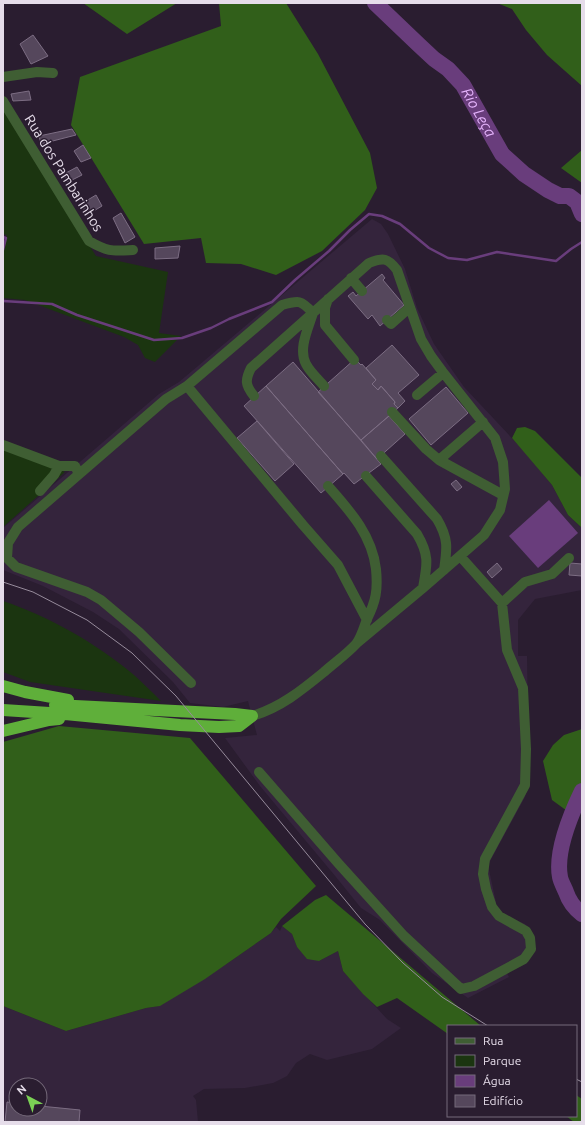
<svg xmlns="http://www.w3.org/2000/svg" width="585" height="1125" font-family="Ubuntu,sans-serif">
  <rect width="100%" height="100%" fill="#2a1d30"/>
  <path fill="#34243c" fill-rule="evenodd" d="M 372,219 L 381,224 L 388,234 L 405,269 L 417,308 L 434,344 L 464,387 L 523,450 L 552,485 L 568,515 L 582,528 L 582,590 L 535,599 L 518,620 L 518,656 L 527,656 L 529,784 L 525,797 L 489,863 L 489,870 L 497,907 L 502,914 L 525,924 L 532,932 L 535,944 L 506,972 L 509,977 L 468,998 L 432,973 L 380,920 L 361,908 L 336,877 L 260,786 L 225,738 L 257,735 L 248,701 L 223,707 L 190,703 L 173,682 L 119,629 L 93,612 L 43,586 L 3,570 L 3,528 L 159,394 L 179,382 Z
    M 282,926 L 292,934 L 297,947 L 319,961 L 338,951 L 343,971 L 387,1019 L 401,1028 L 372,1049 L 327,1060 L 310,1054 L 296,1063 L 287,1076 L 273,1083 L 245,1088 L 204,1089 L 193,1096 L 196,1100 L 198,1122 L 3,1122 L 3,1006 L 66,1031 L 146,1008 L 159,1006 L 228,963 L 271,933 L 276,927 L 280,931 ZM 16,1085 L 40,1085 L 40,1109 L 16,1109 Z"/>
  <path fill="#1b3510" d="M 3,110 L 96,256 L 168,272 L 159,333 L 181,336 L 155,362 L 145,358 L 138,345 L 124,337 L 25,300 L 3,298 L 3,247 L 7,235 L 3,234 Z
    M 3,450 L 65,472 L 3,527 Z
    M 3,601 C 50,617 96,643 134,675 C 143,683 152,692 161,701 L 30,682 L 3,672 Z"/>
  <path fill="#315f1a" d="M 83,3 L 177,3 L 127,34 Z
    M 219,3 L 286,3 L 318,54 L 370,153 L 377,188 L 365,210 L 322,251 L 276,275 L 241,264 L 206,263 L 201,238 L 144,244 L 71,125 L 80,77 L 221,26 Z
    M 497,3 L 582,3 L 582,86 L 547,55 L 526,30 L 512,9 Z
    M 582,150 L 582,183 L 561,168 Z
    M 525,427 L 535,431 L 582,478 L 582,528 L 568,515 L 552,485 L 512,438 L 517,428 Z
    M 59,726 L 190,738 L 316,886 L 281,919 L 271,933 L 205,979 L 160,1006 L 146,1008 L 66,1031 L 3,1006 L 3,742 Z
    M 582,729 L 582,805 L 574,816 L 552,800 L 543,761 L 553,745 L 564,735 Z
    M 326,895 L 481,1026 L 448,1026 L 448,1034 L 397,998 L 377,1007 L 363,994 L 343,971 L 338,951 L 319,961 L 307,959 L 297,947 L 292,934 L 282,926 L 315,900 Z
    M 576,1095 L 582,1099 L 582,1122 L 574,1122 L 566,1116 L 576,1116 Z"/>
  <path fill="#693d7c" d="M 549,500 L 578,533 L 538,568 L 509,536 Z"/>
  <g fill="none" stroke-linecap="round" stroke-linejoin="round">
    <path stroke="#693d7c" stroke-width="2.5" d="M 3,237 L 6,238 L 3,250
      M 3,301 L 52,304 L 77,315 L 154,340 L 182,338 L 211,328 L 229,319 L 272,302 L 295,280 L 329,251 L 350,230 L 369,214 L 382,216 L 400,224 L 429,248 L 448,258 L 467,260 L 497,252 L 556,261 L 571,249 L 582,242"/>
    <g stroke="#693d7c" stroke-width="16">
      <path id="s1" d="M 375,3 L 419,45 L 434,59 L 448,69 L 463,85 L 502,154 L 524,174 L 548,190 L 560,196 L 569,196 L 577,202 L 582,214"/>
      <path d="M 582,791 C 571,814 555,851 560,877 C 561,882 564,887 566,892 C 569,901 574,908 582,914"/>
    </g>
  </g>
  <path fill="#55475c" stroke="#7c6d83" d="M 33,35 L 48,56 L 31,64 L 20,44 Z
    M 29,91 L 31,100 L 13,101 L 11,94 Z
    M 72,129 L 76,135 L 41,144 L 39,136 Z
    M 83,145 L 91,158 L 81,162 L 74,151 Z
    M 77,167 L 82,175 L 68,182 L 64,174 Z
    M 96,195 L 102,206 L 87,215 L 81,204 Z
    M 121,213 L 135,237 L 125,243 L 113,218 Z
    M 180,246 L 178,258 L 155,259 L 155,248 Z
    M 382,274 L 385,278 L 383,280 L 404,305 L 380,326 L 372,315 L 368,319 L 348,296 L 353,292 L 356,296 Z
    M 392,345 L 419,375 L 398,393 L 405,401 L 398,408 L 394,404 L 395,402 L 381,386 L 378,390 L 372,384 L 376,380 L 366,368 Z
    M 355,359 L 361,365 L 362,364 L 376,380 L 372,384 L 378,390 L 381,386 L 395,402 L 394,404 L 398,408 L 361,440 L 318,392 Z
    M 293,362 L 381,464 L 354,484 L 344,473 L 343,474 L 266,386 Z
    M 266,386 L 343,474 L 321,493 L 244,406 Z
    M 446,387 L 468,413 L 431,445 L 409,419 Z
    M 389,416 L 405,434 L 377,459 L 361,440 Z
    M 257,421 L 294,464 L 275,481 L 237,438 Z
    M 456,480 L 462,487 L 457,491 L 451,484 Z
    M 497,563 L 502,569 L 492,578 L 487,572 Z
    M 570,563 L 582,564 L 582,576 L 569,575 Z
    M 7,1102 L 16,1103 L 16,1109 L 40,1109 L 40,1106 L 80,1110 L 79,1122 L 5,1122 Z"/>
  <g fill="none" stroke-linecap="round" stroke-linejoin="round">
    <path stroke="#3f5e33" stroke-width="10" d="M 3,77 L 37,72 L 53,73
      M 3,101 L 89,241 C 108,252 112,251 133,250
      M 351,278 L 362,291
      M 328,299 L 325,308 L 325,325 L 354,360
      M 387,320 L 391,324 L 409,308
      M 187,386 L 303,525 L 338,565 L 367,620
      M 417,395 L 443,373
      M 254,396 C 245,385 245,380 251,368 L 369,263 C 383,257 388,258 397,270 L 421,339 L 431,356 L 442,371 L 495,438 L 503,462 L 505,489 L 500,510 L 484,535 L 423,588 L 357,643
      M 392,412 L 426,449 L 439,460 L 503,495
      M 3,445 L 59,466 L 75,466 L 79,474
      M 381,456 L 437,519 C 449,539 447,549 444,570
      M 439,460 L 483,422
      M 366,476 L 417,534 C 430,556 427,565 423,588
      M 40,491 L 54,475 L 59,466
      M 502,603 L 525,582 L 552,574 L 569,558
      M 191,683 L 139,632 L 101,600 L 87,592 L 16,567 L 7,558 L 8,543 L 18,527 L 166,399 L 187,386 L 282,305 C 299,300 301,300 313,313 C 308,329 298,349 306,364 C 310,372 318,379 324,386
      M 252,716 C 280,708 302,690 324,672 C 334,663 347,654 356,644 C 361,638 364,627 367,619 C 376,601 378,590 376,569 C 372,535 350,511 328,486
      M 259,772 L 338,863 L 404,936 L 461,989 L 474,986 L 524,959 L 531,949 L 530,938 L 526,931 L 499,916 L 492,907 L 486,889 L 483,874 L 485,859 L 525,785 L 526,749 L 523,688 L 507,650 L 502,603 L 460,556"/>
    <path stroke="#5faf3a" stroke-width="12" d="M 3,686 L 25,692 L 68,700
      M 55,705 L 235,714 L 252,716
      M 3,710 L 65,714 L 180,725 L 219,727 L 239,726 L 252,716
      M 3,731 L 49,720 L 59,719"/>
    <path stroke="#968b9b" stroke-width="1" d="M 3,582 L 33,592 L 87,620 L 132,653 L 176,696 L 365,924 L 403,963 L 442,997 L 488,1026
      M 576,1079 L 582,1082"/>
  </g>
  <g text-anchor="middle" stroke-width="3" stroke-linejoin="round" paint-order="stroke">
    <g font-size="14" fill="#e6ddea" stroke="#2a1d30">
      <text transform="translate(64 173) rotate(58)" y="5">Rua dos Pambarinhos</text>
    </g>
    <g font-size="15" font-style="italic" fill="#e6b4fd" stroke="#2a1d30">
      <text dy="5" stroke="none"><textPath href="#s1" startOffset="152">Rio Leça</textPath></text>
    </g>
  </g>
  <rect width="585" height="1125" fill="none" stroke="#e6ddea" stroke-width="8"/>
  <rect x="447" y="1025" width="130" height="92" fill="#2a1d30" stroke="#756a7a"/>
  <rect x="455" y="1038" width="20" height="6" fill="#3f5e33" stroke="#756a7a"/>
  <text x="483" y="1045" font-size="12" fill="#e6ddea">Rua</text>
  <rect x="455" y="1055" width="20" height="12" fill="#1b3510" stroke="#756a7a"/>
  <text x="483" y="1065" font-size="12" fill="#e6ddea">Parque</text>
  <rect x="455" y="1075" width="20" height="12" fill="#693d7c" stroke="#756a7a"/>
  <text x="483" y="1085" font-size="12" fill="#e6ddea">Água</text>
  <rect x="455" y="1095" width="20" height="12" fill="#55475c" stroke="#756a7a"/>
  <text x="483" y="1105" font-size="12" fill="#e6ddea">Edifício</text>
  <g transform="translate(28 1097) rotate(319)"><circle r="19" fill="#2a1d30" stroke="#756a7a"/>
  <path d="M0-3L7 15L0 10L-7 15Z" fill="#7bd155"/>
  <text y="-6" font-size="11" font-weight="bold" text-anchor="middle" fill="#e6ddea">N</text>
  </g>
</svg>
